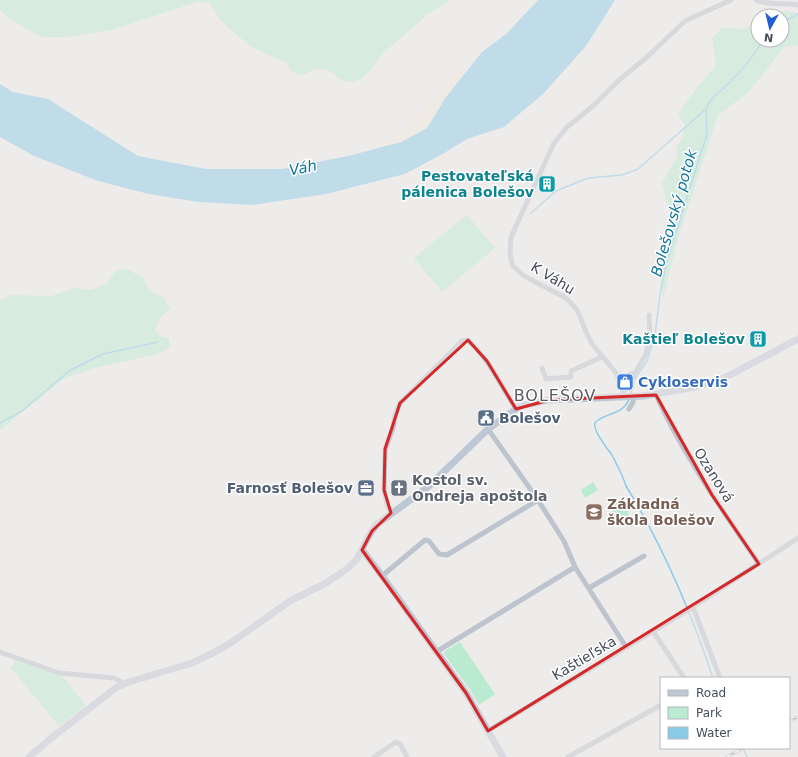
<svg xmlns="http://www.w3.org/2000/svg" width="798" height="757" font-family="'DejaVu Sans',sans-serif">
  <rect width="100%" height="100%" fill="#eeebeb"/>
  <path fill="#baebd1" d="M 0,0 L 449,0 L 427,15 L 381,55 L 369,71 L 361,79 L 354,82 L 343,81 L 328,70 L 316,69 L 302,75 L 292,72 L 286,63 L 250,46 L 222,22 L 209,3 L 200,1 L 111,30 L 66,37 L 42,37 L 11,20 L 0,10 Z
    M 783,11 L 798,13 L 798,45 L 784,47 L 748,93 L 718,115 L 679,235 L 663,299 L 659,273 L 672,224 L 662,183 L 677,157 L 676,148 L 683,136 L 685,125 L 678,114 L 693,93 L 716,65 L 712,38 L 722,28 L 742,29 L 758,24 L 758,40 L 782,40 L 782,16 L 777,16 Z
    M 467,215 L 495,248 L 442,292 L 414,258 Z
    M 117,269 L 129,270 L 143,278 L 149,290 L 164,298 L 170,308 L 160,318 L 155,330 L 160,336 L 169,338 L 170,348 L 155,355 L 98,367 L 65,378 L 0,430 L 0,299 L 12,295 L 51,296 L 75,288 L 91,290 L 106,284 Z
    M 593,482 L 598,490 L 585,498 L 581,490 Z
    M 622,499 L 631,519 L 619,524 L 610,504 Z
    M 460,642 L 495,694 L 479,705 L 469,688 L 444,654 L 445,651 Z
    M 13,660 L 60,676 L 65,679 L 86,706 L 59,726 L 10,667 L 15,663 Z"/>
  <path fill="#f0ebdc" d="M 460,70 L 467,71 L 446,97 L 427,128 L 401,142 L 383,147 L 381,145 L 400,133 L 429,105 L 447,82 Z"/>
  <path fill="#89cbe7" d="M 538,0 L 615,0 L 586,46 L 543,94 L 504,127 L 467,139 L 446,152 L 405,174 L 326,194 L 253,205 L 198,202 L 149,194 L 98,181 L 34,156 L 0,137 L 0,84 L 13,92 L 48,99 L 138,156 L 206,169 L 282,169 L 348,156 L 401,142 L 427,128 L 446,97 L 482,52 L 506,34 Z"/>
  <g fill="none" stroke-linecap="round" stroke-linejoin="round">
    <path stroke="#89cbe7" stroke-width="1.5" d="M 782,25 L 788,19 L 798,14
      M 530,214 L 556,191 L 588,178 L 622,175 L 638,169 L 706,109 C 711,97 719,93 728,84 C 742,71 754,56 763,40
      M 631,393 L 634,380 L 647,361 L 655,335 L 660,294 L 667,261 L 707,134 L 706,109
      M 629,399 C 623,416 602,413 595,423 C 592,429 608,450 612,455 C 617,465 623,476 626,486 C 663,546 691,612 713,678
      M 0,423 L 22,411 L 69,371 L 103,354 L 158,342
      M 743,748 L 747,757"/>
    <path stroke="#bdc4cd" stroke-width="5" d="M 756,0 C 770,6 784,2 798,5
      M 542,368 L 546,379 L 571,377 L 571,371 L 602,357
      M 618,378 L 635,373
      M 624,391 L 629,387 L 635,373 L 646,354 L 650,337 L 649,315
      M 656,395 C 683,455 722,509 759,564
      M 623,397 C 625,375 602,359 591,342 C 585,332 582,320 577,310 L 570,302 L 564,297 L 524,276 L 513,266 L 511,260 L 510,252 L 511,237 L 554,143 L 567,127 L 593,106 L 619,80 L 646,58 L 685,21 L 731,0
      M 629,409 L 633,402 L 634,397
      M 488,429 L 538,500 L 564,541 L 575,567 L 626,647
      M 391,513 L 387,504 L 384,490 L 385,449 L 393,428 L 395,415 L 400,403 L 462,341 L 468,340 C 489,359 501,385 516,409
      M 382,576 L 425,540 L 429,541 L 439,554 L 447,555 L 538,500
      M 589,588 L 644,556
      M 653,631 L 684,678
      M 0,652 L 59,673 L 114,678 L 120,681 L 123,684
      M 436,652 L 575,567
      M 720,678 L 693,607 L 798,538
      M 488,731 L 693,607
      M 374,757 L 396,742 L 400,744 L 407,757
      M 568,757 L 661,705"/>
    <path stroke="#bec7d4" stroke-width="7" d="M 362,550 L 382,576 L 466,693 L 503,757
      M 29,757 L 55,735 L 117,687 L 129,682 L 192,663 L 213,653 L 232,642 L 290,601 L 326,583 L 347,569 L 357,559 L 368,537 L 376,525 L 428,487 L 488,429 L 516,409 L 523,405 L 547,400 L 643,396 L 696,387 L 724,378 L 798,339"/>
    <defs>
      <path id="rail" d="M 789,722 L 798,717
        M 727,757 L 743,748"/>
    </defs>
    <use href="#rail" stroke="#aeb0b6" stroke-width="3"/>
    <use href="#rail" stroke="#fff" stroke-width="1.5" stroke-dasharray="4.5" stroke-linecap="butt"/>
  </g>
  <path d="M0 0H798V757H0ZM 468,340 L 487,361 L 516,409 L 549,400 L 656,395 L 712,495 L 759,564 L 488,731 L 466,693 L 362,550 L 372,531 L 391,513 L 384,490 L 385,449 L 400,403 Z" fill="#eeebeb" fill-opacity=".55" fill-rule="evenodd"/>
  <path fill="none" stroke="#d62828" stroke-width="3" stroke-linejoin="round" d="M 468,340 L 487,361 L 516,409 L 549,400 L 656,395 L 712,495 L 759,564 L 488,731 L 466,693 L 362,550 L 372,531 L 391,513 L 384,490 L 385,449 L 400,403 Z"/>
  <defs>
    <symbol id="building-square" viewBox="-11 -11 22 22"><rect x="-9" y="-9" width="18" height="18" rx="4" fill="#0f9aa8" stroke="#fff"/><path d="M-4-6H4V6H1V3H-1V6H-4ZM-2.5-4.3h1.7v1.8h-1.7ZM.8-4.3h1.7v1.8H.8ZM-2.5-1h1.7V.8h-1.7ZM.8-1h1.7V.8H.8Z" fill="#fff"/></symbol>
    <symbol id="shop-square" viewBox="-11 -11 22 22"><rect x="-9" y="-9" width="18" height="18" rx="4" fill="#3f7fe0" stroke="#fff"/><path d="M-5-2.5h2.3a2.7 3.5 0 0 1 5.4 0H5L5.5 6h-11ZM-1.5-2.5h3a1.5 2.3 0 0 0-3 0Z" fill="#fff"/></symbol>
    <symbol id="civic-square" viewBox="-11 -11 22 22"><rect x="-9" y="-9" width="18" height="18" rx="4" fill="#5c6f8a" stroke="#fff"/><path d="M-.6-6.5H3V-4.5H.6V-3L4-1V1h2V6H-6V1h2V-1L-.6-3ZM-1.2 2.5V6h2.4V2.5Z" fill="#fff"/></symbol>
    <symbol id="office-square" viewBox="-11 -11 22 22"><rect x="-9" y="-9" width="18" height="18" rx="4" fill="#5c6f8a" stroke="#fff"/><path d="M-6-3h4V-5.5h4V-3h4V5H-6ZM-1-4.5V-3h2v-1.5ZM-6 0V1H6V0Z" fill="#fff"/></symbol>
    <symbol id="church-square" viewBox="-11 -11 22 22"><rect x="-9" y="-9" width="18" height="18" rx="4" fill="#6b7280" stroke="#fff"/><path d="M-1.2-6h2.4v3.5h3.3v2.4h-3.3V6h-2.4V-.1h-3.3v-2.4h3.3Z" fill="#fff"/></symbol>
    <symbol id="school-square" viewBox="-11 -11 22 22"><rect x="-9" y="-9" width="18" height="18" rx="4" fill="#8d6e63" stroke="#fff"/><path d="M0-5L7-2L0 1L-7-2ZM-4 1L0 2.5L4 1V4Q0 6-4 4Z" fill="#fff"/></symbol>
  </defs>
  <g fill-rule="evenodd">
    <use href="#building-square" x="537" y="174" width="20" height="20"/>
    <use href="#building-square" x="748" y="329" width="20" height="20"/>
    <use href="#shop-square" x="615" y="372" width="20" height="20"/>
    <use href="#civic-square" x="476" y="408" width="20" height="20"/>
    <use href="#office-square" x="356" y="478" width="20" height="20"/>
    <use href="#church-square" x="389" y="478" width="20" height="20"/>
    <use href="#school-square" x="584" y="502" width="20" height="20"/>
  </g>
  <g text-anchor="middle" stroke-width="3" stroke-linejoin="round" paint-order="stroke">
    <g font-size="14" font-weight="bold" fill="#0d838f" stroke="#fff" text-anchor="end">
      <text x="534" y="181">Pestovateľská<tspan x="534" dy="16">pálenica Bolešov</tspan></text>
      <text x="745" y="344">Kaštieľ Bolešov</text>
    </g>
    <g font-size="14" fill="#454d58" stroke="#fff">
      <text transform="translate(553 278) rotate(31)" y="5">K Váhu</text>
      <text transform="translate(714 475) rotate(58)" y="5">Ozanová</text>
      <text transform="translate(584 658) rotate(-31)" y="5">Kaštieľska</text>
    </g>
    <g font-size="14" font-weight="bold" fill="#366cbe" stroke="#fff" text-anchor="start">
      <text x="638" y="387">Cykloservis</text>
    </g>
    <g font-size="14" font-weight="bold" fill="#4e5e75" stroke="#fff" text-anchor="start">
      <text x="499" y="423">Bolešov</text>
      <text x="353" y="493" text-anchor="end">Farnosť Bolešov</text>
    </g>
    <g font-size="14" font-weight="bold" fill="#5b616d" stroke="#fff" text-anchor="start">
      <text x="412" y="485">Kostol sv.<tspan x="412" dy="16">Ondreja apoštola</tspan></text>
    </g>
    <g font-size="14" font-weight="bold" fill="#785e54" stroke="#fff" text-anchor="start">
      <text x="607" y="509">Základná<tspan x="607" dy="16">škola Bolešov</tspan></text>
    </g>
    <g font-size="15" font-style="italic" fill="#12749d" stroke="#fff">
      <text transform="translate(303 168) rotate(-11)" y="5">Váh</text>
      <text transform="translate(674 213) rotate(-74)" y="5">Bolešovský potok</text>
    </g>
    <g font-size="16" letter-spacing="1" fill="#585b60" stroke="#fff">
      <text x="555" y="401">BOLEŠOV</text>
    </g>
  </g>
  <rect x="660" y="677" width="130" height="72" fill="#ffffff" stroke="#b5b8bc"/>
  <rect x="668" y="690" width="20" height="6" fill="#bec7d4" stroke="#b5b8bc"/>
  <text x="696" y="697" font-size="12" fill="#454d58">Road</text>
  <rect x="668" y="707" width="20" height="12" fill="#baebd1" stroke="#b5b8bc"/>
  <text x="696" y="717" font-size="12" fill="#454d58">Park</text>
  <rect x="668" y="727" width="20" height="12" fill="#89cbe7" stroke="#b5b8bc"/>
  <text x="696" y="737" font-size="12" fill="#454d58">Water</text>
  <g transform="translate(770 28) rotate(188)"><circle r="19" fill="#ffffff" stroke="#b5b8bc"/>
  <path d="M0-3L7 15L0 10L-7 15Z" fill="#215fd3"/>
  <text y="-6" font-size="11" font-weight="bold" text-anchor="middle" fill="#454d58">N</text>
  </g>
</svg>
